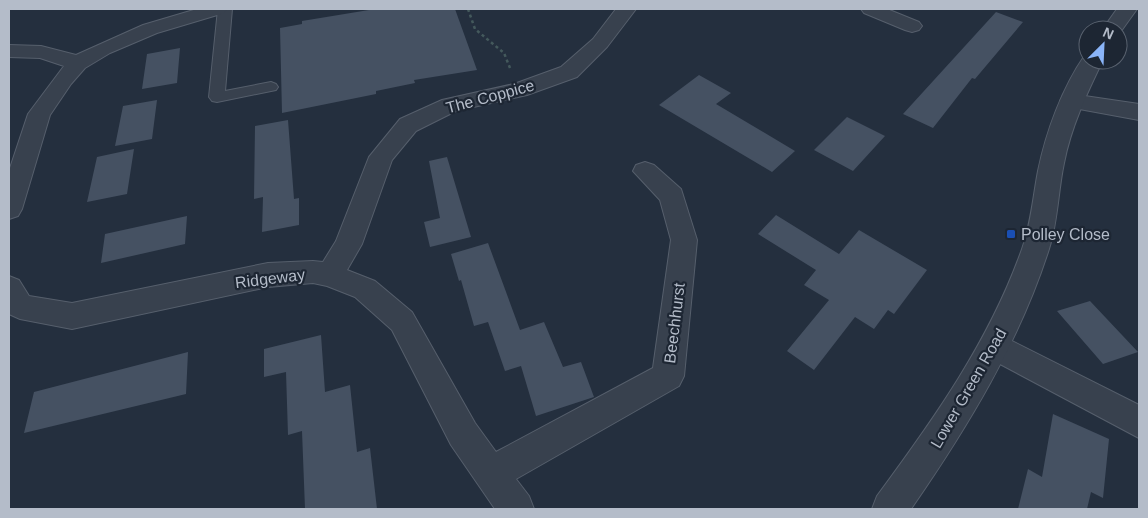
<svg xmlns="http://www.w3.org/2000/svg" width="1148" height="518" font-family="Helvetica,sans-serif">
  <rect width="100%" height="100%" fill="#242f3e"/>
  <path fill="#455162" d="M 375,9 L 455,9 L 477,70 L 414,80 L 415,83 L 376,91 L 376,94 L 282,113 L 280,28 L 302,24 L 302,21 Z
    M 996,12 L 1023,22 L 975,79 L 972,78 L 933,128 L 903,114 Z
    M 180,48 L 177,83 L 142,89 L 147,54 Z
    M 699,75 L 731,93 L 716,104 L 795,151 L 772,172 L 659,105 Z
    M 157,100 L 152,139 L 115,146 L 123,106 Z
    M 847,117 L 885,136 L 853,171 L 814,150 Z
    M 288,120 L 294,199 L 299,198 L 299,225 L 262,232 L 263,197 L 254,199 L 255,126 Z
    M 134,149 L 127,194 L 87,202 L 97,157 Z
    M 447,157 L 471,237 L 430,247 L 424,222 L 440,218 L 429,161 Z
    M 776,215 L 839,254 L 859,230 L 927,270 L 894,314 L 888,310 L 874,329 L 855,317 L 814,370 L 787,351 L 829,300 L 804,285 L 816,270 L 758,234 Z
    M 187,216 L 185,244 L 101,263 L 105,234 Z
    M 488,243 L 520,330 L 544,322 L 563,367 L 581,362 L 594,397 L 536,416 L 521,366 L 505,371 L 488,322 L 474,326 L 461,280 L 459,281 L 451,254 Z
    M 1090,301 L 1138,352 L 1103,364 L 1057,311 Z
    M 321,335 L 325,392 L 350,385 L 357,452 L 370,448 L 377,509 L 305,509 L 302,431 L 288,435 L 286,372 L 264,377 L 264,349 Z
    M 188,352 L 186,394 L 24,433 L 34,392 Z
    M 1053,414 L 1109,439 L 1103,498 L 1091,492 L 1087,509 L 1018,509 L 1028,469 L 1042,477 Z"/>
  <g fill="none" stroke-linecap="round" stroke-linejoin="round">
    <defs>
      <path id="service" d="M 218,9 L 232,9 L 225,91 L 271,82 L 276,84 L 278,87 L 276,90 L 217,102 L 212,101 L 209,97 Z"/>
      <path id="minor" d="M 197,9 L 227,9 L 224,13 L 157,33 L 110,53 L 85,68 L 71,84 L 50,115 L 22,209 L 18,216 L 9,219 L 9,171 L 28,114 L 64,66 L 40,58 L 9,57 L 9,45 L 41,46 L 76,55 L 143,25 Z
        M 616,9 L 636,9 L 607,47 L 577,77 L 527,95 L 456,111 L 416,131 L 392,160 L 362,244 L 347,270 L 375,281 L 412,312 L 475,423 L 496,452 L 653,368 L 671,240 L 660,200 L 633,171 L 636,165 L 645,162 L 654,165 L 681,189 L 697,240 L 684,376 L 679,386 L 516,479 L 529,496 L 534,509 L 495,509 L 451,445 L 392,330 L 355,297 L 327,286 L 313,283 L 268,287 L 72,329 L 20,319 L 9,314 L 9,276 L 19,280 L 29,296 L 72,303 L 268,263 L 313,261 L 323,262 L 336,241 L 369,157 L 400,119 L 442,100 L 514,84 L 561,67 L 593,39 Z
        M 861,9 L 887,9 L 919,22 L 922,26 L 919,30 L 912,32 L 905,30 L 864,13 Z
        M 1071,94 L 1139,104 L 1139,120 L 1063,106 L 1060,101 L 1063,96 Z
        M 996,333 L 1139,405 L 1139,438 L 985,356 L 981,346 L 985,336 Z"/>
      <path id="tertiary" d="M 1117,9 L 1137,9 L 1119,34 L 1118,30 L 1102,30 Z
        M 1088,54 L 1088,60 L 1103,60 C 1087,93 1071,127 1064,163 C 1058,191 1058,221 1049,249 C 1019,343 967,428 911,509 L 872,509 L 877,496 C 934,419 990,340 1022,249 C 1031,224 1033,197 1038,171 C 1046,132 1062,88 1085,55 Z"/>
    </defs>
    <use href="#service" stroke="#565f6c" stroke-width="2"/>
    <use href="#minor" stroke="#565f6c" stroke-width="2"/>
    <use href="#tertiary" stroke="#565f6c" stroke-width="2"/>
    <path stroke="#44595c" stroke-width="2.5" stroke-dasharray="3 3" stroke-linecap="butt" d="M 468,9 L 475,29 L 504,53 L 510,68"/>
    <use href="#service" fill="#38414e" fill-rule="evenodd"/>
    <use href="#minor" fill="#38414e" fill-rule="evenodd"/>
    <use href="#tertiary" fill="#38414e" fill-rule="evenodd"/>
  </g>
  <rect fill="#1a4fb4" stroke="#1d2633" stroke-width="2" x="1006" y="229" width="10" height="10" rx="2.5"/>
  <g text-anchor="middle" stroke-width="4.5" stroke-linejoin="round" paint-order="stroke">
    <g font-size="16" fill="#b4bcc9" stroke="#1d2633">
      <text transform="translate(490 96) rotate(-15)" y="6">The Coppice</text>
      <text transform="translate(270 278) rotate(-7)" y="6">Ridgeway</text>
      <text transform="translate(674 323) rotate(-83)" y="6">Beechhurst</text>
      <text transform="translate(968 388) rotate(-60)" y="6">Lower Green Road</text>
    </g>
    <g font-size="16" fill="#b4bcc9" stroke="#1d2633" text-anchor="start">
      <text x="1021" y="240">Polley Close</text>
    </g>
  </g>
  <rect width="1148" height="518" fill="none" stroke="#b4bcc9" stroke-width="20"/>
  <g transform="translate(1103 45) rotate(24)"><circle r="24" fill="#1d2633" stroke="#59626f"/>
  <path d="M0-4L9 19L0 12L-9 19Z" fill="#8ab4f8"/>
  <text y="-8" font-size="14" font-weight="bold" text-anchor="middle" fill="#b4bcc9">N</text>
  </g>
</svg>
